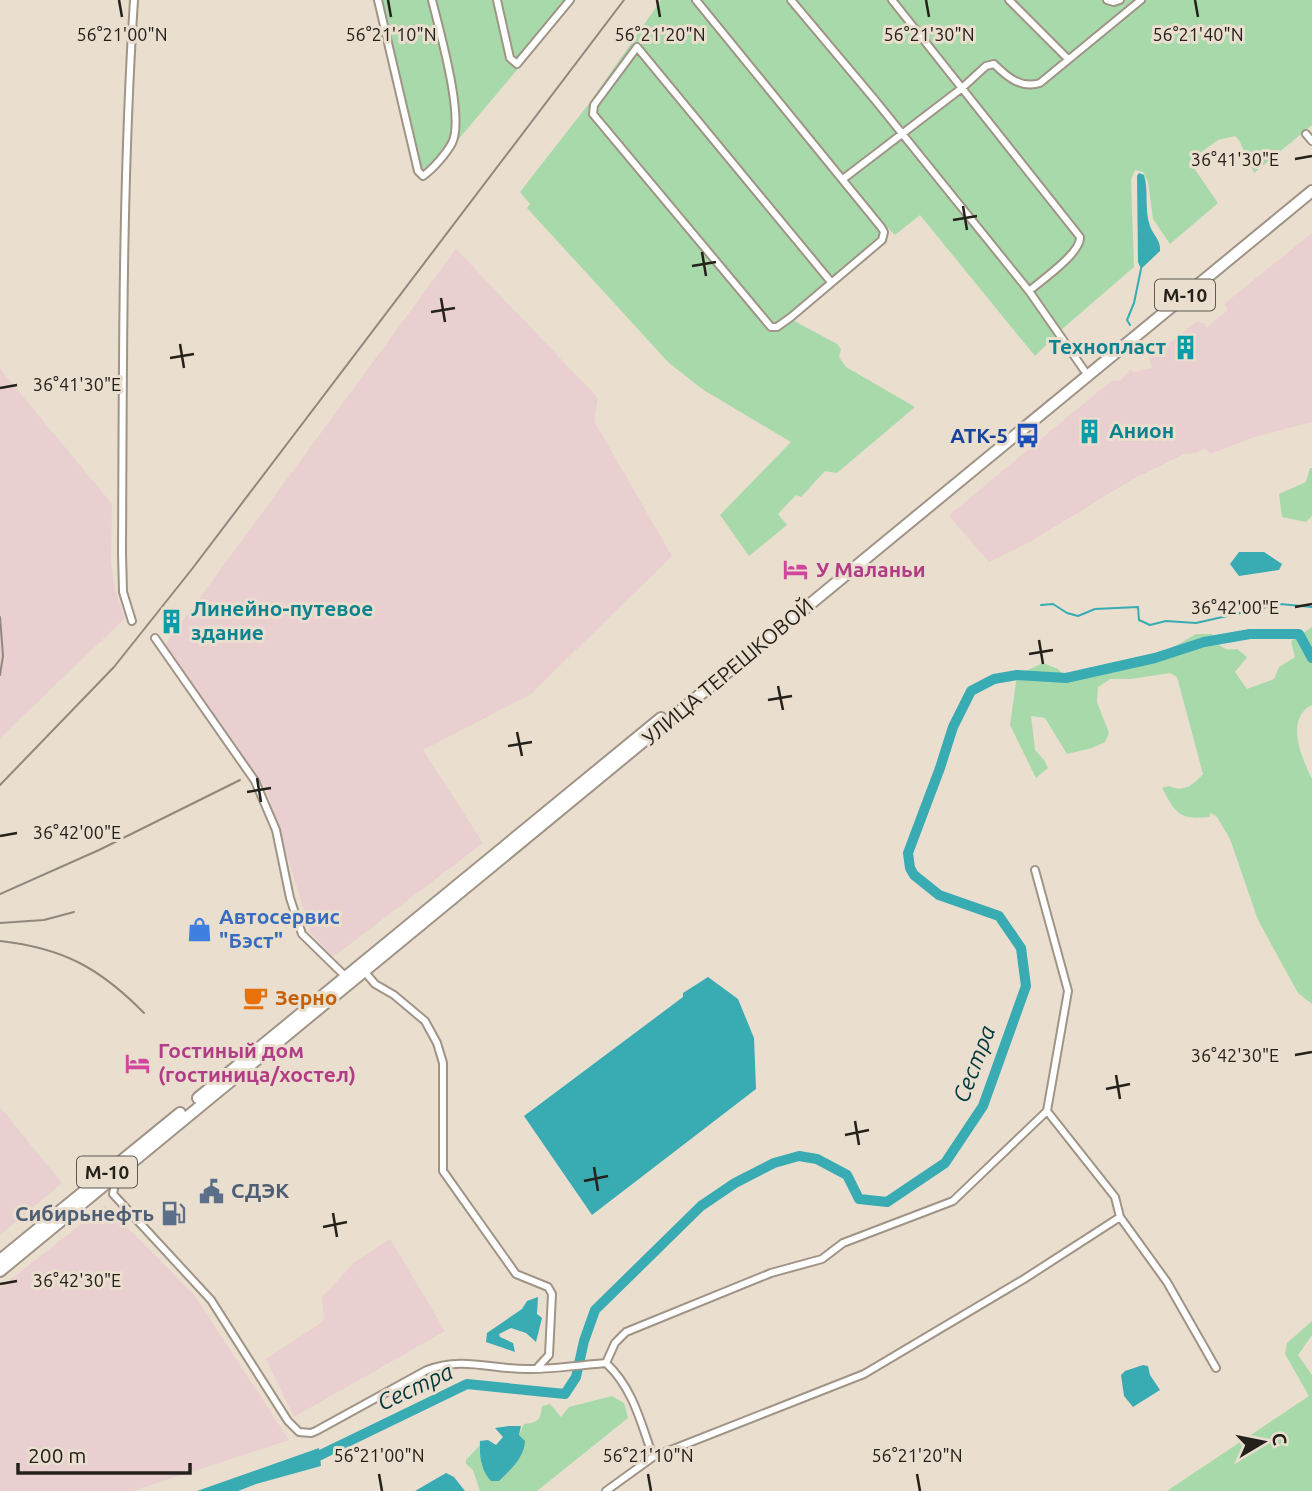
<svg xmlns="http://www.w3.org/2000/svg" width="1312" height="1491" font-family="Ubuntu,sans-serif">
  <rect width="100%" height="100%" fill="#eadecf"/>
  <path fill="#e9cfcf" d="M 1312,233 L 1312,422 L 1255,437 L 1210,454 L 1205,448 L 1196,453 L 1184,454 L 1133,479 L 1028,543 L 989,562 L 949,516 L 952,513 L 1111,381 L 1120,381 L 1131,369 L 1133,372 L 1152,368 L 1147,352 L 1152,349 L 1159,351 L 1196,322 L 1204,323 L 1207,327 L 1228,310 L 1224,304 Z
    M 456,249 L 598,398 L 594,421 L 672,556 L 531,694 L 423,750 L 483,843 L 333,957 L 311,933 L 266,788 L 165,645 Z
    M 0,369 L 112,504 L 111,563 L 115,590 L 125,618 L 0,738 Z
    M 0,1107 L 62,1183 L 0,1235 Z
    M 105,1205 L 194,1295 L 289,1440 L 133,1491 L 0,1491 L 0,1288 Z
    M 390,1239 L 445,1331 L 294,1417 L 266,1359 L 324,1321 L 322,1297 L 355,1262 Z"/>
  <path fill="#a8d9ab" d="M 374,0 L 576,0 L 425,179 L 415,175 Z
    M 661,0 L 1312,0 L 1312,125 L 1254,173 L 1239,140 L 1235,136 L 1218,140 L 1189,161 L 1218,203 L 1170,244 L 1153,219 L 1148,182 L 1143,172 L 1135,170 L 1131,180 L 1134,267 L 1061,330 L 1035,356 L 920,215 L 895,235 L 888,228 L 787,317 L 837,344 L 841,349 L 839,357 L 846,367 L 915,407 L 837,473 L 825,471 L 801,497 L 796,495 L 778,514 L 787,525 L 749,556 L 720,515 L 791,442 L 702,389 L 669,363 L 527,208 L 530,204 L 520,192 L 591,101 Z
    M 1310,468 L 1312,468 L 1312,516 L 1306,522 L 1282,517 L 1279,494 L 1306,482 Z
    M 1312,627 L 1312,705 C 1284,719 1302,758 1312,779 L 1312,1004 L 1298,993 L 1258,920 L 1230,839 L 1217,817 L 1211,813 L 1209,817 C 1178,820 1176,813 1162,788 L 1169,786 C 1184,793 1193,785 1203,774 L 1177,677 L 1170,673 L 1131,679 L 1110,679 L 1098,687 L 1097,702 L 1109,733 L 1105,742 L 1092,748 L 1067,754 L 1045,718 L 1031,716 L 1035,750 L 1044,760 L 1048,768 L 1036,778 L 1010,725 L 1017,675 L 1043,663 L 1058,669 L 1066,678 L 1155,658 L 1196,634 L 1212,634 C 1220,646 1221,651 1237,649 L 1247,657 L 1235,672 L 1247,689 L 1274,679 L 1279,667 L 1295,657 L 1291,641 Z
    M 1312,1321 L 1312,1335 L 1298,1355 L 1312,1375 L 1312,1491 L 1167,1491 L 1309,1396 L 1285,1354 L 1287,1343 Z
    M 612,1396 L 624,1403 L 628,1418 L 537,1491 L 480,1491 L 473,1470 L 466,1464 L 466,1460 L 479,1446 L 482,1466 L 519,1435 L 524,1424 C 539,1422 540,1421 542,1406 L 550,1404 L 561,1417 L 569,1407 Z"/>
  <path fill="#38abb3" d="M 1139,173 L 1144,175 C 1149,191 1144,209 1150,226 C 1153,235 1161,240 1160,251 L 1141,269 L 1138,262 L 1137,176 Z
    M 1239,552 L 1264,552 L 1282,564 L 1279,570 L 1239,576 L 1230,564 Z
    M 708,977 L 738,999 L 754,1038 L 756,1089 L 592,1215 L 524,1116 L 683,997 L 683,993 Z
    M 538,1297 L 537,1314 L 542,1318 L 536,1342 L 526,1333 L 511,1328 L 499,1334 L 500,1337 L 513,1343 L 515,1352 L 486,1342 L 487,1333 L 522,1309 L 527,1301 Z
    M 1143,1365 L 1148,1366 L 1150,1375 L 1160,1390 L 1133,1407 L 1124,1396 L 1121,1375 L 1125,1371 Z
    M 509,1426 L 521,1426 L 519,1435 L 525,1441 C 524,1458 511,1469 499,1481 L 491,1481 C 481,1471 479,1455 480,1441 L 488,1440 L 496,1445 L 503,1437 L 495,1428 Z
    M 319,1448 L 321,1466 L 256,1484 L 238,1491 L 197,1491 Z
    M 446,1473 L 454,1477 L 465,1491 L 415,1491 Z"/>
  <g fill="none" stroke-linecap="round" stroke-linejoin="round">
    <path stroke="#38abb3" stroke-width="2" d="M 1130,325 L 1127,320 L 1134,303 L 1141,269
      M 1041,605 L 1053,604 L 1067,613 L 1078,616 L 1095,609 L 1138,607 L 1139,620 L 1150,625 L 1166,621 L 1196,623 L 1280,604 L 1312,607"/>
    <path stroke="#38abb3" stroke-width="10" d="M 308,1461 L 467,1384 L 565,1394 L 576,1377 L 584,1341 L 595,1310 L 701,1206 L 735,1183 L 774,1163 L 799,1156 L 817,1159 L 847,1175 L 859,1199 L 887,1202 L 945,1163 L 983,1106 L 1026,986 L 1021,948 L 999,916 L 939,895 L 914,875 L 910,868 L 908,853 L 940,768 L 953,727 L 971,691 L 994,679 L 1017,675 L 1066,678 L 1155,658 L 1204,642 L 1250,634 L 1299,634 L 1312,658"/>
    <defs>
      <path id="minor" d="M 378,0 L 418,171 L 423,176 C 433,169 446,154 452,143 C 465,118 439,29 432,0
        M 497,0 L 510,58 L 517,64 L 570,0
        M 696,0 L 881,227 L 884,232 L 882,240 L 791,317 L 777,327 L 771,327 L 593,114 L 594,105 L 637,47 L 831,282
        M 791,0 L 875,100 L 1029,291 L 1084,370
        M 892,0 L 1080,237 C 1081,253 1042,280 1029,291
        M 1009,0 L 1068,59
        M 1107,0 L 1114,2 L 1120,0
        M 1306,134 L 1312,141
        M 843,179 L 962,88 L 986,66 L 994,64 C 1007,77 1021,89 1040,83 L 1141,0
        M 132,621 L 123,592 L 122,553 C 123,369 122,184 134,0
        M 155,638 L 255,781 L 276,830 L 290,898 L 302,934 L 346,977
        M 364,971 L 375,984 L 394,995 L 425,1021 L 437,1043 L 443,1063 L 443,1171 L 516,1274 L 548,1287 L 552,1294 L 549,1355 L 538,1367
        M 116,1178 L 113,1194 L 211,1300 L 288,1421 L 299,1432 L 311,1433 L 316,1431 L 427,1370 C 464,1356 492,1370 530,1369 C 555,1369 581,1365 606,1363 C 633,1388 641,1423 653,1457 L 864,1374 L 1024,1279 L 1120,1217 L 1115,1197 L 1047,1111 L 1068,991 L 1035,870
        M 1120,1217 L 1167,1282 L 1216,1368
        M 606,1363 L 615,1343 L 626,1332 L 771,1273 L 822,1259 L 843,1243 L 953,1201 L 1047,1111
        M 606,1491 L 653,1457"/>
      <path id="trunk" d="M 198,1098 L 661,718
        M 0,1260 L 180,1113
        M 0,1271 L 1312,191"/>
    </defs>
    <use href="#minor" stroke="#9f9486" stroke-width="10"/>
    <use href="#trunk" stroke="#9f9486" stroke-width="14"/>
    <use href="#minor" stroke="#fff" stroke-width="6"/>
    <use href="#trunk" stroke="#fff" stroke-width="10"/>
    <path stroke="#90887d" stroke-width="2" d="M 0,617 L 3,656 L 0,675
      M 0,785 L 114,667 L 192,569 L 624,0
      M 0,894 L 99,850 L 240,780
      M 0,923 L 44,920 L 74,912
      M 0,941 C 63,948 100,968 144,1013"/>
  </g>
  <path fill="none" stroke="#24201a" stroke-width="2.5" d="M 119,0 L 122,17M 388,0 L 391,17M 657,0 L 660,17M 926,0 L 929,17M 1195,0 L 1198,17M 1295,159 L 1312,156M 963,206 L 967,230M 953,220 L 977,216M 702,252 L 706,276M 692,266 L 716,262M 441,298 L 445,322M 431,312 L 455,308M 180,344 L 184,368M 170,358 L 194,354M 0,388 L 17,385M 1295,607 L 1312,604M 1039,640 L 1043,664M 1029,654 L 1053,650M 778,686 L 783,710M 768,700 L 792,696M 517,732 L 522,756M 508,746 L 532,742M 257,778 L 261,802M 247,792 L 271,788M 0,836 L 17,833M 1295,1055 L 1312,1052M 1116,1075 L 1120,1099M 1106,1089 L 1130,1084M 855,1121 L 859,1145M 845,1135 L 869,1130M 594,1167 L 598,1191M 584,1181 L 608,1176M 333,1213 L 337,1237M 323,1227 L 347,1222M 0,1284 L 17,1281M 379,1474 L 382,1491M 648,1474 L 651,1491M 917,1474 L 920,1491"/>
  <defs>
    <symbol id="building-bare" viewBox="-9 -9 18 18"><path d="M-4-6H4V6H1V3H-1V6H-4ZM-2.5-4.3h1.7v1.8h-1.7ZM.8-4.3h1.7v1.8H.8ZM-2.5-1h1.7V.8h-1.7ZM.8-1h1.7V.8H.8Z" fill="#0f9aa8" stroke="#eadecf" stroke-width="2.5" paint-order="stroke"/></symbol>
    <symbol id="bus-bare" viewBox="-9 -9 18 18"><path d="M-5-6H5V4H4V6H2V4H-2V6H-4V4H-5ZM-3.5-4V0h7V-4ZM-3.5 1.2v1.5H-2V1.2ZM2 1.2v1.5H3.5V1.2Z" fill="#1a4fb4" stroke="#eadecf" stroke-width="2.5" paint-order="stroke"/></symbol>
    <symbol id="hotel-bare" viewBox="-9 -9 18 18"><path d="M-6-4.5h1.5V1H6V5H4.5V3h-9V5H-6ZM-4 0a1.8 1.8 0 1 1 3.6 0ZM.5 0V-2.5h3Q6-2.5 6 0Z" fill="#d1479c" stroke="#eadecf" stroke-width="2.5" paint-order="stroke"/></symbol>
    <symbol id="shop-bare" viewBox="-9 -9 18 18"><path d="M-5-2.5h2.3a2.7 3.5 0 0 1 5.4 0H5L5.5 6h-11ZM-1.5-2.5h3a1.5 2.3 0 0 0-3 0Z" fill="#3f7fe0" stroke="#eadecf" stroke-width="2.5" paint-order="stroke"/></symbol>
    <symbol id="cafe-bare" viewBox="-9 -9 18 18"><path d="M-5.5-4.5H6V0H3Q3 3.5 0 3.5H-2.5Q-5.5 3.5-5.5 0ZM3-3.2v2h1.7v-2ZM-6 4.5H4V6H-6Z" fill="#e8710a" stroke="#eadecf" stroke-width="2.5" paint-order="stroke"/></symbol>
    <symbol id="civic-bare" viewBox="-9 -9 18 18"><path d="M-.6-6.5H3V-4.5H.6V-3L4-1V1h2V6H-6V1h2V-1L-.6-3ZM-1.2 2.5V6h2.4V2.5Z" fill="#5c6f8a" stroke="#eadecf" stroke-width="2.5" paint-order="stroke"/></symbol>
    <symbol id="fuel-bare" viewBox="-9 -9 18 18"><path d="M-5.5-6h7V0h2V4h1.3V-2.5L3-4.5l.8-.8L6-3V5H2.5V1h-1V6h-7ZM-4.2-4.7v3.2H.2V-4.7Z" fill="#5c6f8a" stroke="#eadecf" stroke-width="2.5" paint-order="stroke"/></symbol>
  </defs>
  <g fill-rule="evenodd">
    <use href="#building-bare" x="1168" y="330" width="35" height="35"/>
    <use href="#building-bare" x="1072" y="414" width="35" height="35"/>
    <use href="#bus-bare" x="1010" y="418" width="35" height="35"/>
    <use href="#hotel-bare" x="778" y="552" width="35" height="35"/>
    <use href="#building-bare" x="154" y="604" width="35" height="35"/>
    <use href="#shop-bare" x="182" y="912" width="35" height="35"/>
    <use href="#cafe-bare" x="238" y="980" width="35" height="35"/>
    <use href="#hotel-bare" x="120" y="1046" width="35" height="35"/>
    <use href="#civic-bare" x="194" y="1174" width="35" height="35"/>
    <use href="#fuel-bare" x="156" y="1196" width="35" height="35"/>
  </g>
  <g text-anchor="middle" stroke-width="6" stroke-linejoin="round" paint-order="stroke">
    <g fill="#eadecf" stroke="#5f5950" stroke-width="2">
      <rect x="1155" y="279.5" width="60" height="31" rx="5"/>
      <rect x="77" y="1156.5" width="60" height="31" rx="5"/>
    </g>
    <g font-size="19" font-weight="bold" fill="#24201a">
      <text x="1185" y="302">М-10</text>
      <text x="107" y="1179">М-10</text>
    </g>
    <g font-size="21" font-weight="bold" fill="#0d838f" stroke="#eadecf" text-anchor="start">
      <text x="1166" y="354" text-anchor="end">Технопласт</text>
      <text x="1109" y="438">Анион</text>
      <text x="191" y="616">Линейно-путевое<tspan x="191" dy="24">здание</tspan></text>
    </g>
    <g font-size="21" font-weight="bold" fill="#164399" stroke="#eadecf" text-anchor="end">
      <text x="1008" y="443">АТК-5</text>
    </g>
    <g font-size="21" font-weight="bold" fill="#b23c85" stroke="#eadecf" text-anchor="start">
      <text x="816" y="577">У Маланьи</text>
      <text x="158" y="1058">Гостиный дом<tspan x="158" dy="24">(гостиница/хостел)</tspan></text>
    </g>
    <g font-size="21" fill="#24201a" stroke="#eadecf">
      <text transform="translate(728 672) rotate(-40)" y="7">УЛИЦА ТЕРЕШКОВОЙ</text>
    </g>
    <g font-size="21" font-weight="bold" fill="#366cbe" stroke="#eadecf" text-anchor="start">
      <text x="219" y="924">Автосервис<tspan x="219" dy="24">"Бэст"</tspan></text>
    </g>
    <g font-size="21" font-weight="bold" fill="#c56008" stroke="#eadecf" text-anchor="start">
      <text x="275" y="1005">Зерно</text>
    </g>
    <g font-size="21" font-weight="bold" fill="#4e5e75" stroke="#eadecf" text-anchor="start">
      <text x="231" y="1198">СДЭК</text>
      <text x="154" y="1221" text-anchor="end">Сибирьнефть</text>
    </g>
    <g font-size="23" font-style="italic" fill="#00373b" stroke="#eadecf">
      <text transform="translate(974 1064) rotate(-69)" y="8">Сестра</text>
      <text transform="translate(415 1387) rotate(-25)" y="8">Сестра</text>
    </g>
  </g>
  <g font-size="18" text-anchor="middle" fill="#24201a" stroke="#eadecf" stroke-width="6" stroke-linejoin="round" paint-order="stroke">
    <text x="122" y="41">56°21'00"N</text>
    <text x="391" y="41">56°21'10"N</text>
    <text x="660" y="41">56°21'20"N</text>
    <text x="929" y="41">56°21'30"N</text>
    <text x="1198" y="41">56°21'40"N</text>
    <text x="1235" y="166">36°41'30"E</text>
    <text x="77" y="391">36°41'30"E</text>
    <text x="1235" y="614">36°42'00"E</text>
    <text x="77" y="839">36°42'00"E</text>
    <text x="1235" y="1062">36°42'30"E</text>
    <text x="77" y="1287">36°42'30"E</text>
    <text x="379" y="1462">56°21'00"N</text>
    <text x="648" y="1462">56°21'10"N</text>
    <text x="917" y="1462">56°21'20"N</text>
  </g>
  <g transform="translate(1263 1442) rotate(80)" stroke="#eadecf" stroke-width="5" paint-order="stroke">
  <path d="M0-5L12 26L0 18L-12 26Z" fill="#24201a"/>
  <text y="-10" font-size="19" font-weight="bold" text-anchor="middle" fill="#24201a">С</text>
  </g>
  <path d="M18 1463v10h172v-10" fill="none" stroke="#24201a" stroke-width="3.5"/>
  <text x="28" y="1463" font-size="21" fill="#24201a" stroke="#eadecf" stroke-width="5" paint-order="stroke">200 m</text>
</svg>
